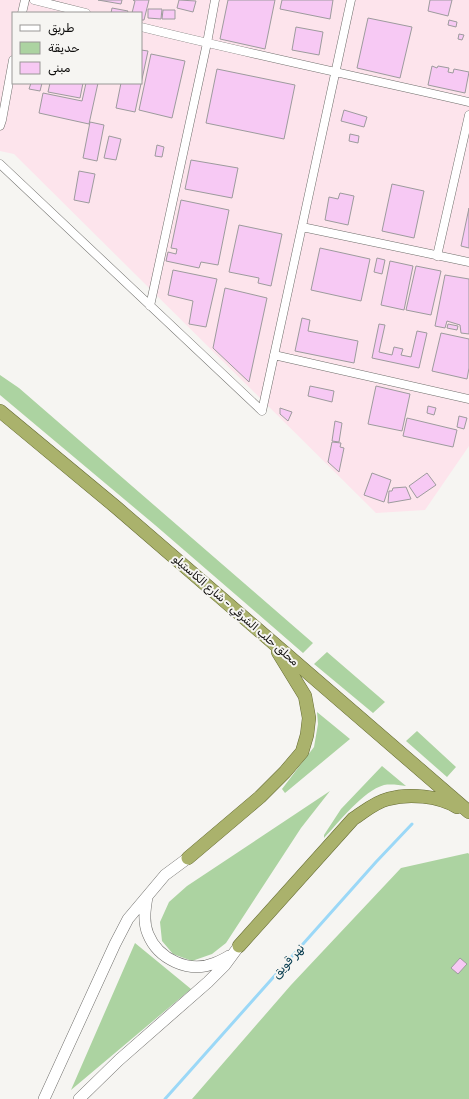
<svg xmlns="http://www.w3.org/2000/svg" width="469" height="1099" font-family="Rubik,'Noto Naskh Arabic',sans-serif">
  <rect width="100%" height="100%" fill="#f6f5f2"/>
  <path fill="#fde4ec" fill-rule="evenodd" d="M 0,0 L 469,0 L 469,446 L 425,510 L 376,513 L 14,154 L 0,151 ZM 13,13 L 141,13 L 141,83 L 13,83 Z"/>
  <path fill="#acd3a1" d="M 0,375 L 19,388 L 313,643 L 303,653 L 155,525 L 0,395 Z
    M 327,652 L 385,702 L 373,713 L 314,664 Z
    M 317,712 L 350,739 L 285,793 L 282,789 L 314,747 L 318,724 Z
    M 417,731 L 456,767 L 447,777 L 406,741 Z
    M 382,766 L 406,786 C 399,785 391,784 384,785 C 363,791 339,822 324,838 L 324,835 L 341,809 Z
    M 330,791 L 301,828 L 226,943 L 212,954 L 192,961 L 173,954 L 162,941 L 160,922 L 169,902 L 187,886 Z
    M 468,853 L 469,854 L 469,1099 L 192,1099 L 291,985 L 401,868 Z
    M 135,943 L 191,989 L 71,1090 Z"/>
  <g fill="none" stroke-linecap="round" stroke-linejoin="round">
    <path stroke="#9bd8f7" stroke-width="3" d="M 165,1099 L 376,862 L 412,824"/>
  </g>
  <path fill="#f7c9f4" stroke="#9d9b9d" d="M 98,0 L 122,0 L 121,4 Z
    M 133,0 L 149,0 L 144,20 L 141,20 L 141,13 L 132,13 L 135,1 Z
    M 179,0 L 196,1 L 193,12 L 177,8 Z
    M 228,0 L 275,0 L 265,49 L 220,39 Z
    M 282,0 L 333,0 L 330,19 L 280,9 Z
    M 430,0 L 452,0 L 448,16 L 428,11 Z
    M 112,8 L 128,11 L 127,13 L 111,13 Z
    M 148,9 L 162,9 L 161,19 L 148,18 Z
    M 163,10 L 175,10 L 175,19 L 162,19 Z
    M 368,18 L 412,27 L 400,78 L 357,68 Z
    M 449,20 L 457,22 L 456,27 L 448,25 Z
    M 296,27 L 323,32 L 319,55 L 292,50 Z
    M 459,34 L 464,35 L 462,40 L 458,39 Z
    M 141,50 L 148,51 L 135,112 L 116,108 L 121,83 L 141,83 Z
    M 151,54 L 185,61 L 172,118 L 139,110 Z
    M 432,66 L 437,68 L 438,66 L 449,68 L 448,72 L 453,73 L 454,69 L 469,72 L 465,93 L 428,85 Z
    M 217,69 L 295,85 L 284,139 L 206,123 Z
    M 31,83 L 42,83 L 40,91 L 29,89 Z
    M 50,83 L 83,83 L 80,98 L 48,92 Z
    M 86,83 L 98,83 L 89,124 L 39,113 L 43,93 L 82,101 Z
    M 344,110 L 367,117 L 364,127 L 341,121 Z
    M 90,122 L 104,125 L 97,161 L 83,158 Z
    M 350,134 L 359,136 L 358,143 L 349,141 Z
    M 109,136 L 121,139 L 116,160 L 104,158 Z
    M 157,145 L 164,147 L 162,157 L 155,156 Z
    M 191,160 L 238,168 L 232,198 L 185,189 Z
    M 79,171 L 95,174 L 89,203 L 74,200 Z
    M 392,184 L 424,191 L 414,238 L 382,231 Z
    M 340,193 L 354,196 L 348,225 L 325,220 L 329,197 L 338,199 Z
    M 181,200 L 229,210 L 218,265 L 201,262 L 199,268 L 166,261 L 168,252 L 176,254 L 177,249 L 171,248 Z
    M 469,208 L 469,248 L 461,246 Z
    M 239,225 L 282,234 L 271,286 L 258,283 L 259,278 L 229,272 Z
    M 320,248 L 370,259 L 361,301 L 311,290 Z
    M 377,258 L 385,260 L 382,274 L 374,272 Z
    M 390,261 L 413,266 L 404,310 L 381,305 Z
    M 416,266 L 441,271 L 431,315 L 406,310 Z
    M 173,270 L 217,279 L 206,327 L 189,324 L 193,301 L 168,295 Z
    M 445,275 L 469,279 L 469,334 L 461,333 L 460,325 L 447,321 L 445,328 L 435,326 Z
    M 225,288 L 267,298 L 249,382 L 213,348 Z
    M 302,318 L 310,320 L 308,331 L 358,341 L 354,363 L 295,351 Z
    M 379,324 L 385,325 L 379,352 L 392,355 L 394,347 L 403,349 L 401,355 L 411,357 L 417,331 L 427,333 L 419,368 L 372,358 Z
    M 448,324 L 458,326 L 457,330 L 447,328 Z
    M 441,333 L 469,339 L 469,368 L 467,379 L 432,371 Z
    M 310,386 L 334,391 L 332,402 L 308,396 Z
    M 376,386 L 410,394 L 402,431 L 368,424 Z
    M 428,406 L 436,408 L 434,415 L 427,413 Z
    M 280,408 L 292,412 L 288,421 L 280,414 Z
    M 459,416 L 467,418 L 464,429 L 457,427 Z
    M 407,418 L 457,430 L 453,447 L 403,436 Z
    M 335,421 L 342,423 L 339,442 L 332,441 Z
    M 332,442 L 341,443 L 340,447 L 344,448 L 339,472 L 328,462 Z
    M 372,473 L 391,480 L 384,502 L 364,495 Z
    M 427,473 L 436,485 L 417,498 L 409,486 Z
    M 406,487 L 411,499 L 388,503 L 389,491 L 392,491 L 393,488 Z
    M 460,958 L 467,964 L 458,974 L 451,968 Z"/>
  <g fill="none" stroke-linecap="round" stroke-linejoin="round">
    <defs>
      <path id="minor" d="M 34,0 L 86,13
        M 22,13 L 25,0
        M 141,27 C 250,54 360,77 469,102
        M 0,126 L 2,120 L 13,60
        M 0,164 L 262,411
        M 302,227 L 469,262
        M 437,256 L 469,115
        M 150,306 L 207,43 L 215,0
        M 274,355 L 469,399
        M 262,411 L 351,0"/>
      <path id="secondary" d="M 147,897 C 145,909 143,922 148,934 C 158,959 189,974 215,963 C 220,961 225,959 229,956
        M 44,1099 L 115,944 L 128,919 L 165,875 L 188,858
        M 79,1099 L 119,1060 L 208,982 L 225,965 L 239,946"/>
      <path id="trunk" d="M 0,411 L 117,508 L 469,812
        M 188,858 L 260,797 L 285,772 L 302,752 L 307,735 L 309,718 L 305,696 L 278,652
        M 239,946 L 353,819 C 364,812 375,802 388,799 C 409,793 439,796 457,807"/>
    </defs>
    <use href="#minor" stroke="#6f6e6b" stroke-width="9"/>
    <use href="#secondary" stroke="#6f6e6b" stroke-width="12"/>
    <use href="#trunk" stroke="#656b33" stroke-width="14"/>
    <use href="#minor" stroke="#fff" stroke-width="8"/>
    <use href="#secondary" stroke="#fff" stroke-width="11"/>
    <use href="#trunk" stroke="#aab26c" stroke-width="13"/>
  </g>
  <g text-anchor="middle" stroke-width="4" stroke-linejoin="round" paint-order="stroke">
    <g font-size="11" fill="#0e0d0c" stroke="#f6f5f2">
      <text transform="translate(236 610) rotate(41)" y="4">محلق حلب الشرقي - شارع الكاستيلو</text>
    </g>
    <g font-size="12" font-style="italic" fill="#02384c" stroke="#f6f5f2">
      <text transform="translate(288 961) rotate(-48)" y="4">نهر قويق</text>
    </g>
  </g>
  <rect x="12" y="12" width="130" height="72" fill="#f6f5f2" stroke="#999896"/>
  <rect x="20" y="25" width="20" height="6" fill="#ffffff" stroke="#999896"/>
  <text x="48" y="32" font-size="12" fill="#0e0d0c">طريق</text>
  <rect x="20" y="42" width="20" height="12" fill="#acd3a1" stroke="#999896"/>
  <text x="48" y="52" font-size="12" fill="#0e0d0c">حديقة</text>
  <rect x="20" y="62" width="20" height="12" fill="#f7c9f4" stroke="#999896"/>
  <text x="48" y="72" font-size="12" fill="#0e0d0c">مبنى</text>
</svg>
